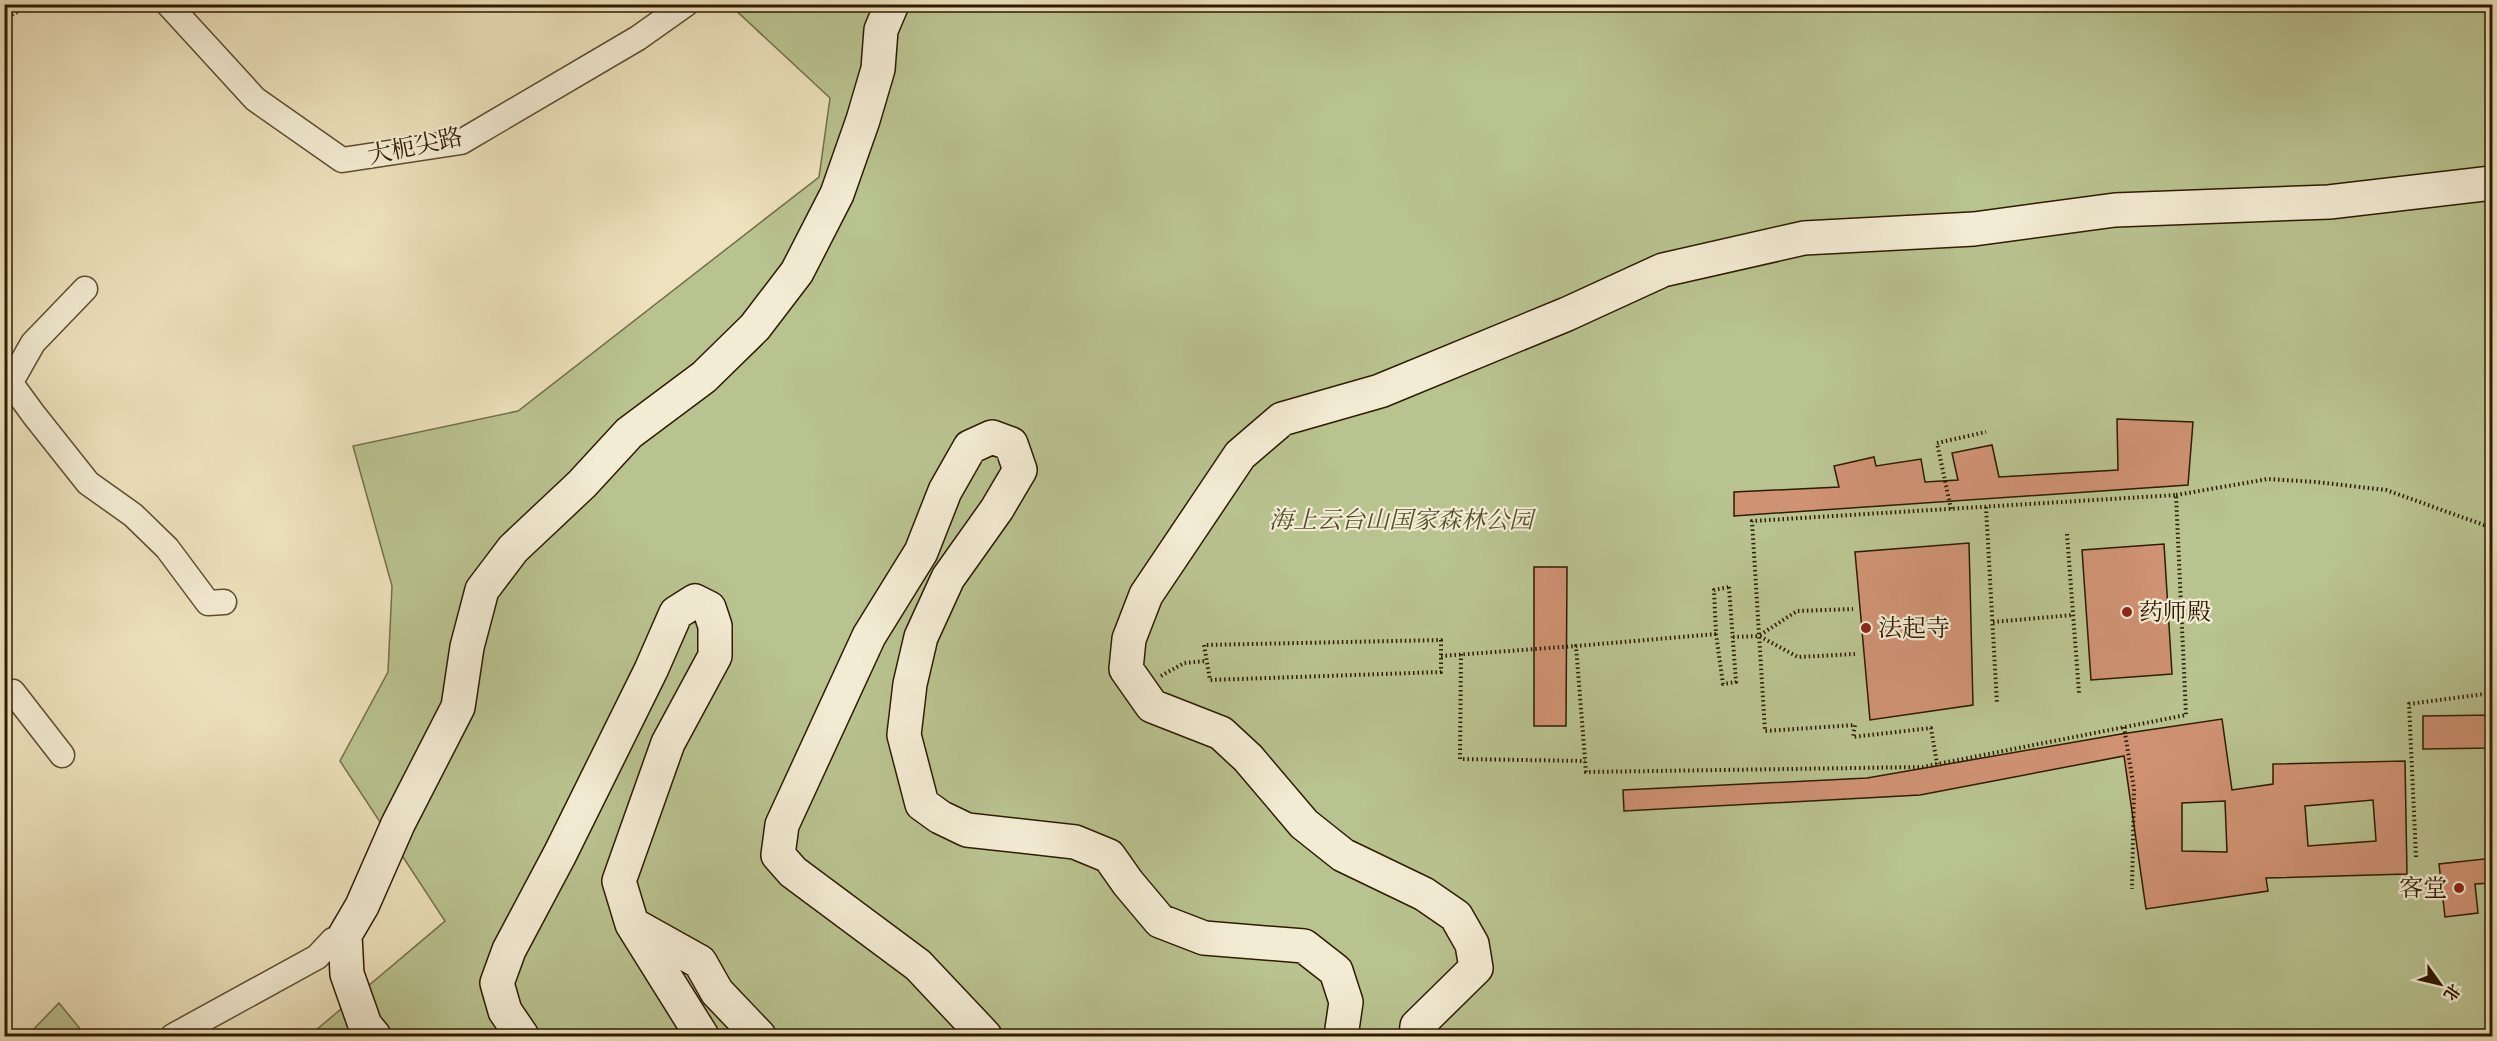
<svg xmlns="http://www.w3.org/2000/svg" width="2497" height="1041" font-family="'Gentium Book Plus','Noto Serif SC',serif">
  <rect width="100%" height="100%" fill="#ede2bd"/>
  <filter id="stains"><feTurbulence type="fractalNoise" baseFrequency=".00333" numOctaves="4"/><feColorMatrix values="0 0 0 0 .2 0 0 0 0 .09 0 0 0 0 .02 0 0 0 .5 -.17"/></filter>
  <radialGradient id="worn" r=".72"><stop offset=".6" stop-color="#630" stop-opacity="0"/><stop offset="1" stop-color="#630" stop-opacity=".3"/></radialGradient>
  <path fill="#b9c390" stroke="#746f48" stroke-width="1.5" d="M 730,5 L 2492,5 L 2492,1036 L 309,1036 L 445,921 L 340,761 L 388,672 L 392,586 L 353,446 L 518,411 L 819,177 L 830,98 Z
    M 59,1003 L 86,1036 L 27,1036 Z"/>
  <path fill="#cf9273" stroke="#2e1b00" stroke-width="1.5" fill-rule="evenodd" d="M 2117,419 L 2193,422 L 2188,485 L 1734,516 L 1734,492 L 1839,487 L 1834,466 L 1874,457 L 1876,466 L 1921,459 L 1925,482 L 1958,480 L 1952,453 L 1992,445 L 1999,477 L 2118,470 Z
    M 1969,543 L 1973,705 L 1870,720 L 1855,552 Z
    M 2164,544 L 2172,674 L 2091,680 L 2082,550 Z
    M 1534,567 L 1567,567 L 1566,726 L 1534,726 Z
    M 2493,715 L 2493,748 L 2423,749 L 2423,716 Z
    M 2222,719 L 2232,790 L 2273,784 L 2273,764 L 2405,761 L 2407,874 L 2266,878 L 2268,891 L 2146,909 L 2124,756 L 1920,795 L 1624,811 L 1623,790 L 1867,778 L 2121,734 ZM 2373,800 L 2376,841 L 2308,846 L 2305,806 ZM 2225,801 L 2227,852 L 2182,851 L 2182,803 Z
    M 2493,858 L 2493,883 L 2475,884 L 2478,913 L 2445,917 L 2439,864 Z"/>
  <g fill="none" stroke-linecap="round" stroke-linejoin="round">
    <defs>
      <path id="street" d="M 168,4 L 255,99 L 342,160 L 461,142 L 638,38 L 686,4
        M 4,374 L 34,415 L 88,483 L 133,515 L 167,548 L 208,603 L 224,602
        M 4,394 L 33,343 L 85,289
        M 4,694 L 13,692 L 62,755
        M 173,1036 L 317,957 L 333,940 L 345,935"/>
      <path id="secondary" d="M 374,1036 L 365,1025 L 347,974 L 345,935 L 362,906 L 398,824 L 458,707 L 467,647 L 482,590 L 513,549 L 582,484 L 629,433 L 704,377 L 755,327 L 797,272 L 837,194 L 863,120 L 878,69 L 881,30 L 892,4
        M 522,1036 L 505,1011 L 497,983 L 509,950 L 560,854 L 651,670 L 676,613 L 695,601 L 709,608 L 715,626 L 715,656 L 668,743 L 619,881 L 632,924
        M 702,1036 L 632,924 L 700,962 L 717,992 L 759,1036
        M 985,1036 L 918,965 L 793,872 L 778,855 L 782,825 L 869,636 L 921,552 L 945,491 L 970,447 L 992,437 L 1011,444 L 1020,470 L 997,509 L 948,578 L 921,637 L 910,684 L 904,735 L 922,804 L 940,817 L 967,830 L 1075,842 L 1109,856 L 1128,883 L 1160,921 L 1204,938 L 1304,946 L 1336,971 L 1346,1002 L 1341,1036
        M 1416,1036 L 1417,1026 L 1476,968 L 1472,944 L 1456,916 L 1424,894 L 1343,855 L 1304,824 L 1248,758 L 1221,733 L 1152,706 L 1126,669 L 1129,639 L 1146,595 L 1240,455 L 1282,419 L 1380,391 L 1567,314 L 1663,270 L 1804,238 L 1974,229 L 2115,210 L 2329,202 L 2492,183"/>
    </defs>
    <use href="#street" stroke="#5e4d2f" stroke-width="27"/>
    <use href="#secondary" stroke="#2e1b00" stroke-width="36"/>
    <path stroke="#2e1b00" stroke-width="4" stroke-dasharray="1.5 3" stroke-linecap="butt" d="M 4,19 L 32,4
      M 2176,495 L 2268,479 L 2316,482 L 2386,490 L 2484,525 L 2492,525
      M 1986,507 L 1997,704
      M 1951,509 L 1937,443 L 1986,432
      M 2067,534 L 2079,693
      M 1729,587 L 1736,682 L 1723,684 L 1716,634 L 1714,590 Z
      M 1993,622 L 2073,615
      M 1716,634 L 1576,646 L 1586,772 L 1923,767 L 1937,764 L 2186,715 L 2176,495 L 1752,521 L 1765,731 L 1855,725 L 1853,737 L 1931,728 L 1937,764
      M 1760,635 L 1797,611 L 1853,609
      M 1733,637 L 1759,636 L 1798,657 L 1855,654
      M 1441,640 L 1441,672 L 1210,680 L 1204,645 Z
      M 1461,654 L 1460,759 L 1585,761
      M 1441,656 L 1576,646
      M 1161,676 L 1184,663 L 1206,661
      M 2124,727 L 2134,789 L 2132,889
      M 2416,857 L 2409,704 L 2492,693"/>
    <use href="#street" stroke="#f3ecd4" stroke-width="24"/>
    <use href="#secondary" stroke="#f3ecd4" stroke-width="33"/>
  </g>
  <g fill="#8f2418" stroke="#f3ecd4" stroke-width="2">
    <circle cx="2127" cy="612" r="6"/>
    <circle cx="1866" cy="628" r="6"/>
    <circle cx="2459" cy="888" r="6"/>
  </g>
  <g text-anchor="middle" stroke-width="4.5" stroke-linejoin="round" paint-order="stroke">
    <g font-size="24" fill="#2e1b00" stroke="#f3ecd4">
      <text transform="translate(415 146) rotate(-12)" y="8">大枙尖路</text>
    </g>
    <g font-size="24" font-style="italic" fill="#584d2b" stroke="#f3ecd4">
      <text x="1401" y="528">海上云台山国家森林公园</text>
    </g>
    <g font-size="24" fill="#2e1b00" stroke="#f3ecd4" text-anchor="start">
      <text x="2139" y="620">药师殿</text>
      <text x="1878" y="636">法起寺</text>
      <text x="2447" y="896" text-anchor="end">客堂</text>
    </g>
  </g>
  <rect width="2497" height="1041" fill="none" stroke="#ede2bd" stroke-width="24"/>
  <rect x="6" y="6" width="2485" height="1029" fill="none" stroke="#2e1b00" stroke-width="3"/>
  <rect x="12" y="12" width="2473" height="1017" fill="none" stroke="#2e1b00" stroke-width="1.5"/>
  <g transform="translate(2440 984) rotate(124)" stroke="#f3ecd4" stroke-width="4.5" paint-order="stroke">
  <path d="M0-4.5L10 22L0 15L-10 22Z" fill="#2e1b00"/>
  <text y="-9" font-size="16" font-weight="bold" text-anchor="middle" fill="#2e1b00">北</text>
  </g>
  <rect width="100%" height="100%" filter="url(#stains)"/>
  <rect width="100%" height="100%" fill="url(#worn)"/>
</svg>
